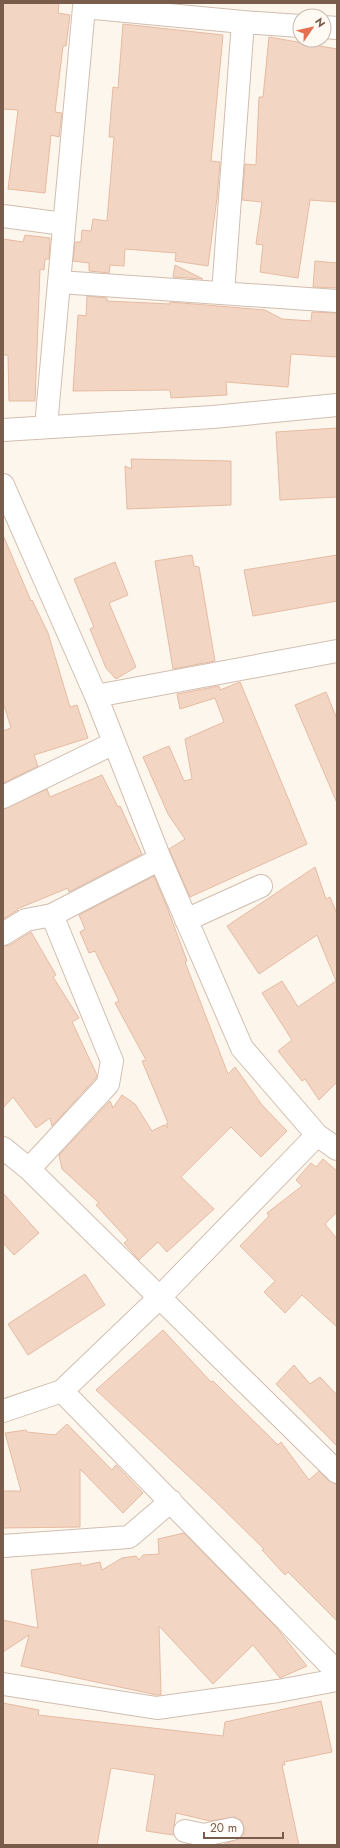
<svg xmlns="http://www.w3.org/2000/svg" width="340" height="1848" font-family="Jost,sans-serif">
  <rect width="100%" height="100%" fill="#fdf6ec"/>
  <path fill="#f3d5c3" stroke="#e6bba3" d="M 3,3 L 59,3 L 58,13 L 70,15 L 66,46 L 63,46 L 55,112 L 62,113 L 59,137 L 51,135 L 45,193 L 8,189 L 18,110 L 3,109 Z
    M 123,24 L 223,35 L 211,161 L 220,162 L 217,198 L 208,266 L 175,261 L 176,253 L 125,249 L 124,266 L 110,265 L 109,273 L 89,271 L 89,263 L 73,261 L 75,242 L 81,242 L 82,230 L 91,231 L 93,219 L 107,221 L 114,137 L 109,137 L 113,87 L 118,88 Z
    M 269,37 L 337,49 L 337,202 L 310,200 L 298,278 L 260,272 L 263,245 L 256,244 L 262,202 L 242,200 L 245,164 L 256,165 L 259,97 L 263,97 Z
    M 25,235 L 50,238 L 49,259 L 45,259 L 44,270 L 40,269 L 35,401 L 9,401 L 8,355 L 3,355 L 3,239 L 23,242 Z
    M 315,261 L 337,263 L 337,288 L 313,287 Z
    M 175,265 L 203,279 L 173,277 Z
    M 87,296 L 107,298 L 107,301 L 170,304 L 170,302 L 265,310 L 282,319 L 311,321 L 312,312 L 337,313 L 337,357 L 291,354 L 288,387 L 226,382 L 227,395 L 171,398 L 170,390 L 73,391 L 78,315 L 86,316 Z
    M 337,428 L 337,497 L 280,500 L 276,432 Z
    M 131,459 L 231,461 L 231,505 L 127,509 L 125,466 L 132,469 Z
    M 3,535 L 31,601 L 32,600 L 48,633 L 70,707 L 77,705 L 88,738 L 34,755 L 38,766 L 3,783 L 3,731 L 11,728 L 3,702 Z
    M 192,555 L 194,566 L 199,567 L 215,661 L 173,669 L 155,561 Z
    M 337,555 L 337,601 L 253,616 L 244,570 Z
    M 115,562 L 128,595 L 109,603 L 136,667 L 116,679 L 106,668 L 90,629 L 94,627 L 74,579 Z
    M 240,682 L 307,844 L 190,897 L 169,849 L 185,839 L 168,814 L 143,757 L 169,746 L 184,781 L 192,779 L 185,739 L 224,722 L 215,698 L 180,709 L 177,694 L 219,686 L 220,690 Z
    M 326,692 L 337,719 L 337,803 L 295,705 Z
    M 102,775 L 118,807 L 120,806 L 142,854 L 69,892 L 68,888 L 17,909 L 18,910 L 3,919 L 3,809 L 47,789 L 50,797 Z
    M 315,867 L 326,899 L 330,897 L 337,914 L 337,1082 L 319,1100 L 305,1079 L 302,1081 L 278,1051 L 292,1040 L 262,993 L 282,981 L 298,1007 L 336,981 L 317,935 L 259,974 L 227,926 Z
    M 154,876 L 167,907 L 187,961 L 185,962 L 228,1074 L 235,1067 L 262,1105 L 287,1131 L 261,1157 L 231,1127 L 181,1177 L 214,1209 L 167,1252 L 158,1242 L 139,1260 L 124,1243 L 128,1240 L 96,1205 L 99,1203 L 62,1169 L 59,1155 L 110,1101 L 113,1108 L 122,1095 L 135,1104 L 152,1131 L 164,1125 L 168,1128 L 166,1124 L 168,1123 L 142,1061 L 146,1060 L 115,1003 L 119,1001 L 95,951 L 89,953 L 80,932 L 85,929 L 79,915 Z
    M 31,932 L 56,975 L 53,977 L 79,1018 L 72,1022 L 97,1075 L 96,1078 L 52,1126 L 50,1118 L 36,1128 L 13,1097 L 3,1108 L 3,946 L 10,945 Z
    M 323,1159 L 337,1171 L 337,1212 L 325,1224 L 337,1239 L 337,1327 L 302,1295 L 285,1313 L 264,1292 L 275,1281 L 240,1246 L 269,1216 L 267,1213 L 302,1186 L 296,1180 L 311,1163 L 316,1167 Z
    M 3,1193 L 39,1233 L 14,1255 L 3,1243 Z
    M 85,1274 L 105,1305 L 28,1355 L 8,1324 Z
    M 163,1330 L 211,1382 L 213,1381 L 278,1445 L 281,1442 L 309,1480 L 319,1471 L 329,1481 L 337,1484 L 337,1621 L 288,1572 L 285,1575 L 262,1550 L 264,1549 L 213,1499 L 96,1390 Z
    M 294,1365 L 310,1384 L 320,1377 L 337,1395 L 337,1446 L 276,1384 Z
    M 67,1424 L 112,1470 L 116,1465 L 143,1493 L 123,1513 L 80,1469 L 80,1527 L 3,1528 L 3,1491 L 21,1491 L 5,1433 L 26,1430 L 27,1432 L 55,1435 Z
    M 184,1533 L 276,1627 L 307,1666 L 280,1678 L 253,1645 L 213,1684 L 159,1626 L 161,1695 L 157,1695 L 21,1666 L 29,1635 L 3,1652 L 3,1620 L 38,1628 L 31,1570 L 81,1563 L 81,1566 L 100,1562 L 102,1570 L 122,1558 L 136,1556 L 139,1560 L 143,1555 L 159,1554 L 158,1539 Z
    M 321,1701 L 332,1752 L 284,1762 L 285,1765 L 282,1765 L 299,1845 L 222,1845 L 240,1838 L 244,1833 L 244,1827 L 242,1821 L 235,1817 L 210,1821 L 176,1813 L 173,1835 L 146,1831 L 155,1775 L 111,1768 L 97,1845 L 3,1845 L 3,1703 L 39,1710 L 38,1715 L 223,1736 L 225,1722 Z"/>
  <g fill="none" stroke-linecap="round" stroke-linejoin="round">
    <defs>
      <path id="street" d="M 324,27 L 337,28
        M 3,216 L 64,224
        M 59,282 L 337,301
        M 223,293 L 243,22
        M 46,426 L 84,7 L 243,22 L 300,26
        M 3,430 L 213,417 L 337,405
        M 3,485 L 96,696 L 160,859 L 242,1048 L 317,1135 L 337,1149
        M 96,696 L 337,651
        M 3,797 L 114,743
        M 186,920 L 261,886
        M 3,934 L 26,920 L 52,915 L 160,859
        M 3,1148 L 29,1169 L 337,1472
        M 29,1169 L 108,1084 L 112,1061 L 52,915
        M 62,1391 L 159,1298 L 317,1135
        M 3,1411 L 62,1391 L 337,1672
        M 3,1546 L 129,1537 L 171,1501
        M 3,1684 L 157,1708 L 278,1691 L 337,1680
        M 185,1831 L 204,1835
        M 202,1845 L 204,1835 L 232,1829"/>
    </defs>
    <use href="#street" stroke="#d1beb0" stroke-width="24"/>
    <use href="#street" stroke="#fff" stroke-width="22"/>
  </g>
  <rect width="340" height="1848" fill="none" stroke="#7a5c4d" stroke-width="8"/>
  <g transform="translate(312 28) rotate(56)"><circle r="19" fill="#fffaf3" stroke="#cabbb1"/>
  <path d="M0-3L7 15L0 10L-7 15Z" fill="#e76f51"/>
  <text y="-6" font-size="11" font-weight="bold" text-anchor="middle" fill="#7a5c4d">N</text>
  </g>
  <path d="M204 1832v6h79v-6" fill="none" stroke="#7a5c4d" stroke-width="2"/>
  <text x="210" y="1832" font-size="12" fill="#7a5c4d" stroke="#fffaf3" stroke-width="3" paint-order="stroke">20 m</text>
</svg>
